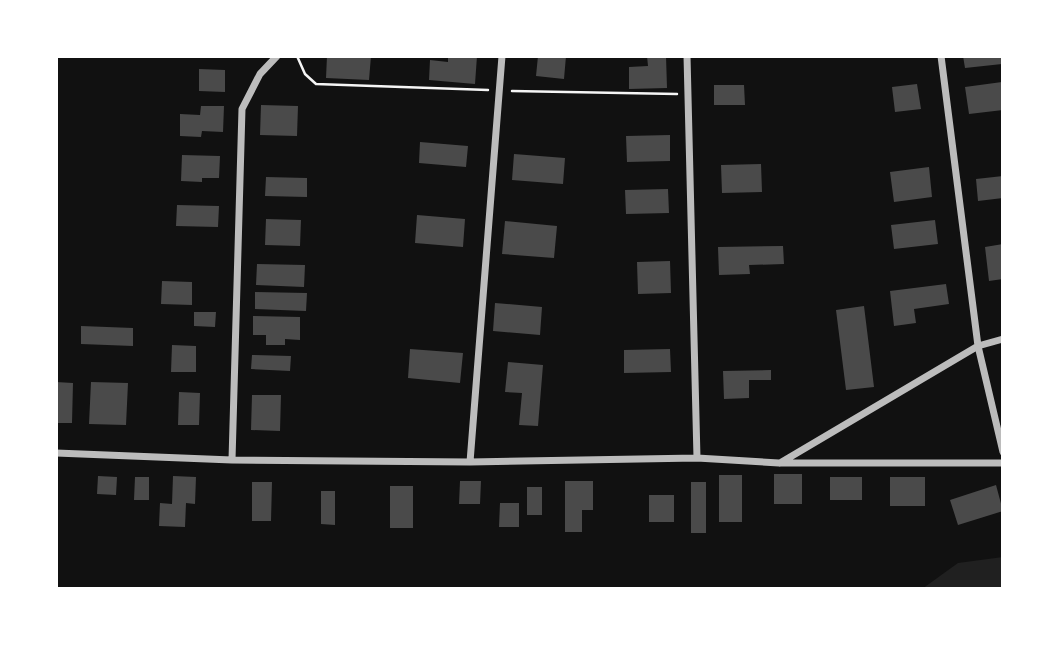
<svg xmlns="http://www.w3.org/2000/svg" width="1059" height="645" font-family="'Fira Sans',sans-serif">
  <rect width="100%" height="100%" fill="#111"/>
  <path fill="#202020" d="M 1003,557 L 1003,589 L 922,589 L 958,563 Z"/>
  <path fill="#4a4a4a" d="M 327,56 L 371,56 L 369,80 L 326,78 Z
    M 448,56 L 477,56 L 475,84 L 429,80 L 430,60 L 448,62 Z
    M 538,56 L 566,56 L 564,79 L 536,76 Z
    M 647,56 L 666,56 L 667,88 L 629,89 L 629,67 L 648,66 Z
    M 963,56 L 1001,56 L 1002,64 L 965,68 Z
    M 199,69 L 225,70 L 225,92 L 199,91 Z
    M 1002,82 L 1003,110 L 969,114 L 965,87 Z
    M 917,84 L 921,109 L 895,112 L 892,87 Z
    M 714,85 L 744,85 L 745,105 L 714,105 Z
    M 261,105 L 298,106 L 297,136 L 260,135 Z
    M 201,106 L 224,106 L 223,132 L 202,131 L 201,137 L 180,136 L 180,114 L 200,115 Z
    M 670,135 L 670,161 L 627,162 L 626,136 Z
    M 420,142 L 468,146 L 466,167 L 419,163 Z
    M 514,154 L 565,158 L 563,184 L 512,180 Z
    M 182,155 L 220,156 L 219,178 L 202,178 L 202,182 L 181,181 Z
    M 761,164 L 762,192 L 722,193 L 721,165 Z
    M 929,167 L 932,197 L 894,202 L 890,172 Z
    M 1003,176 L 1003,198 L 978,201 L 976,179 Z
    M 266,177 L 307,178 L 307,197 L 265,196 Z
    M 668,189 L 669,213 L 626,214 L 625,190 Z
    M 177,205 L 219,206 L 218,227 L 176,226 Z
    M 417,215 L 465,219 L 463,247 L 415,243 Z
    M 266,219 L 301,220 L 300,246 L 265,245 Z
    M 935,220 L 938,244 L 894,249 L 891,225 Z
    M 505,221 L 557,226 L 554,258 L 502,254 Z
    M 1003,244 L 1003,279 L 989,281 L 985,247 Z
    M 783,246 L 784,264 L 749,265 L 750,274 L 719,275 L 718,247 Z
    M 670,261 L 671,293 L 638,294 L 637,262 Z
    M 257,264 L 305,265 L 304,287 L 256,285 Z
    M 162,281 L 192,282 L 192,305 L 161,304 Z
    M 946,284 L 949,304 L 914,309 L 916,323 L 894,326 L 890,291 Z
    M 255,292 L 307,293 L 306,311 L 255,309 Z
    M 495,303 L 542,307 L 540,335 L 493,331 Z
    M 864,306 L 874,387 L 846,390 L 836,310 Z
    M 194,312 L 216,312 L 215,327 L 194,326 Z
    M 253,316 L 300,317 L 300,340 L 285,339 L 285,345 L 266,345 L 266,335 L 253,335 Z
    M 81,326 L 133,328 L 133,346 L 81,344 Z
    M 172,345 L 196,346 L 196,372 L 171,372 Z
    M 410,349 L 463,353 L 460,383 L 408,378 Z
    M 670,349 L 671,372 L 624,373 L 624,350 Z
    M 252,355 L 291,356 L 290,371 L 251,369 Z
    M 508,362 L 543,365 L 538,426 L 519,425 L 522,393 L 505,392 Z
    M 771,370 L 771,380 L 749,380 L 749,398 L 724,399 L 723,371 Z
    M 56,382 L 73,383 L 72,423 L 56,423 Z
    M 91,382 L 128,383 L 126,425 L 89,424 Z
    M 179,392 L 200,393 L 199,425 L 178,425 Z
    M 252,395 L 281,395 L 280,431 L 251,430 Z
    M 774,474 L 802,474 L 802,504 L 774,504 Z
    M 719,475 L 742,475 L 742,522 L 719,522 Z
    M 98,476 L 117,477 L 116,495 L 97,494 Z
    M 173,476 L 196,477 L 195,504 L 186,503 L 185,527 L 159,526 L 160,503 L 172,504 Z
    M 135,477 L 149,477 L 149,500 L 134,500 Z
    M 830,477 L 862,477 L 862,500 L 830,500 Z
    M 890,477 L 925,477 L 925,506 L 890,506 Z
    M 460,481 L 481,481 L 480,504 L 459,504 Z
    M 565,481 L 593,481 L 593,510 L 582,510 L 582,532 L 565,532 Z
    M 252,482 L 272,482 L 271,521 L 252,521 Z
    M 691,482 L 706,482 L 706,533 L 691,533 Z
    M 996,485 L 1003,511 L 958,525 L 950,500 Z
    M 390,486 L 413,486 L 413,528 L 390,528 Z
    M 527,487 L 542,487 L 542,515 L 527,515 Z
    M 321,491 L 335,491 L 335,525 L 321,524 Z
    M 649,495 L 674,495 L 674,522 L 649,522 Z
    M 500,503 L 519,503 L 519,527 L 499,527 Z"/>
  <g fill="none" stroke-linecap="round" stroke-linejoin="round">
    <path stroke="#f5f5f5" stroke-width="2.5" d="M 297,56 L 305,74 L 316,84 L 488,90
      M 512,91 L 677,94"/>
    <path stroke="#bcbcbc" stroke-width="7" d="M 687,56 L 697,458
      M 941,56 L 978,346 L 1003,452
      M 56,453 L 232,460 L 470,462 L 697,458 L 779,463 L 1003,463
      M 232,460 L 242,109 L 260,74 L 277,56
      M 470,462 L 502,56
      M 780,463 L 978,346 L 1003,339"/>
  </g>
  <rect width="1059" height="645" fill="none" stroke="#ffffff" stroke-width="116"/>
</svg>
